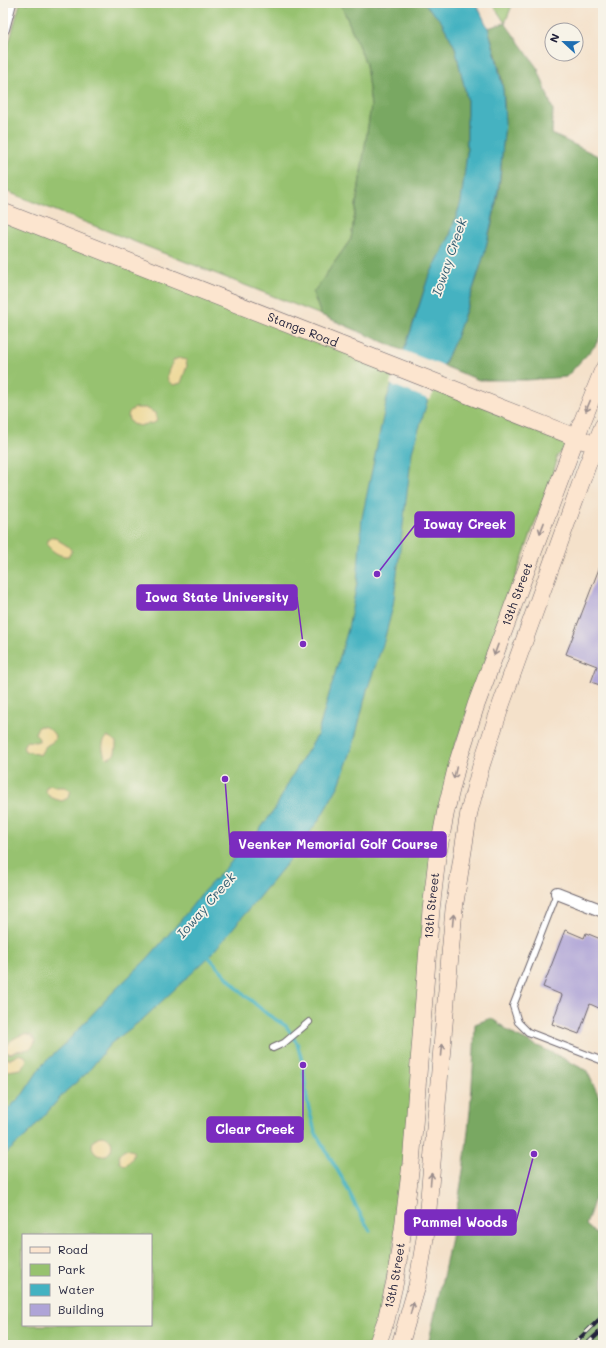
<svg xmlns="http://www.w3.org/2000/svg" width="606" height="1348" font-family="Mali,sans-serif">
  <rect width="100%" height="100%" fill="#f7f3e8"/>
  <filter id="ink" filterUnits="userSpaceOnUse"><feTurbulence type="fractalNoise" baseFrequency=".025" numOctaves="2"/><feDisplacementMap in="SourceGraphic" scale="8" xChannelSelector="R" yChannelSelector="G"/><feConvolveMatrix kernelMatrix="1 2 1 2 8 2 1 2 1" color-interpolation-filters="sRGB"/></filter>
  <filter id="wash" filterUnits="userSpaceOnUse"><feTurbulence type="fractalNoise" baseFrequency=".012" numOctaves="4" result="noise"/><feDisplacementMap in="SourceGraphic" scale="16" xChannelSelector="R" yChannelSelector="G"/><feGaussianBlur stdDeviation="0.9" result="paint"/><feColorMatrix in="noise" values="0 0 0 0 0 0 0 0 0 0 0 0 0 0 0 0 0 1.4 0 .05"/><feComposite in="paint" operator="in"/></filter>
  <g filter="url(#wash)">
    <rect width="100%" height="100%" fill="#f4e1ca"/>
    <path fill="#97c26f" stroke="#5c7255" fill-rule="evenodd" d="M 20,3 L 339,3 L 344,11 L 366,64 L 371,106 L 351,239 L 313,293 L 321,315 L 3,190 L 3,65 Z
      M 492,3 L 513,3 L 505,23 Z
      M 3,212 L 576,437 L 557,456 L 556,464 L 452,755 L 397,1225 C 390,1266 382,1305 370,1345 L 3,1345 ZM 23,1235 L 151,1235 L 151,1325 L 23,1325 Z"/>
    <path fill="#79a862" stroke="#4e654e" d="M 339,3 L 424,3 L 441,21 L 455,47 L 467,98 L 467,154 L 461,202 L 449,238 L 428,278 L 404,351 L 321,315 L 313,293 L 351,239 L 371,106 L 366,64 L 344,11 Z
      M 505,23 L 538,69 L 553,110 L 552,134 L 600,157 L 600,221 L 603,225 L 603,331 L 595,346 L 566,377 L 527,380 L 479,380 L 444,366 C 468,309 489,249 499,187 C 501,176 501,165 502,154 C 504,132 506,111 503,90 C 501,69 494,48 488,28 Z
      M 491,1018 L 516,1036 L 557,1055 L 587,1071 L 603,1105 L 603,1186 L 596,1195 L 586,1225 L 603,1240 L 603,1345 L 428,1345 C 439,1295 450,1246 459,1196 C 469,1139 473,1082 475,1024 Z"/>
    <path fill="#eeda9e" stroke="#887e6c" d="M 179,358 L 186,360 L 187,366 L 181,383 L 174,385 C 162,380 169,369 174,360 Z
      M 136,408 L 146,408 L 155,413 L 157,421 C 152,425 146,423 140,426 L 132,424 C 126,418 127,410 136,408 Z
      M 50,537 L 55,537 C 60,543 67,544 72,550 L 69,556 C 60,557 53,552 47,545 L 48,541 Z
      M 40,726 C 46,726 52,730 55,736 C 55,743 51,742 46,746 C 43,749 42,752 40,755 L 25,751 L 23,747 L 25,743 L 27,741 L 35,742 L 39,741 L 39,739 L 35,733 L 38,727 Z
      M 108,737 L 111,738 L 116,742 C 116,750 116,757 107,758 L 105,756 C 102,750 101,741 108,737 Z
      M 51,785 L 55,787 L 65,787 L 71,791 L 68,798 L 62,801 C 54,799 44,796 46,787 Z
      M 25,1034 L 32,1036 L 35,1041 C 32,1054 20,1047 11,1054 L 6,1052 L 5,1047 C 10,1040 17,1036 25,1034 Z
      M 20,1054 L 25,1056 C 29,1061 24,1065 21,1069 L 8,1071 L 3,1069 L 3,1058 L 10,1059 Z
      M92 1146a10 10 0 1 1 20 0a10 10 0 1 1-20 0Z
      M 126,1149 L 133,1151 C 135,1157 130,1161 125,1166 L 120,1162 L 119,1155 L 123,1150 Z"/>
    <path fill="#44b2c1" stroke="#336a7e" d="M 424,3 L 476,3 L 488,28 L 496,57 L 503,90 L 505,123 L 499,185 L 494,212 L 484,255 L 470,298 L 456,338 L 428,399 L 412,452 L 393,606 L 384,641 L 367,690 L 353,746 L 339,785 L 319,820 L 288,862 L 209,957 L 143,1019 L 110,1044 L 87,1073 L 66,1091 L 27,1135 L 3,1156 L 3,1114 L 23,1094 L 42,1065 L 63,1046 L 110,995 L 148,958 L 181,920 L 202,893 L 252,840 L 275,809 L 292,776 L 317,736 L 348,629 L 357,583 L 362,518 L 387,398 L 414,322 L 428,278 L 449,238 L 461,202 L 467,154 L 467,98 L 455,47 L 441,21 Z"/>
    <path fill="#f4e1ca" d="M 402,350 L 446,367 L 430,400 L 390,384 Z"/>
    <g fill="none" stroke-linecap="round" stroke-linejoin="round">
      <path stroke="#44b2c1" stroke-width="3.5" d="M 206,954 L 240,991 L 267,1014 L 286,1026 L 297,1043 L 303,1065 L 307,1101 L 315,1132 L 342,1178 L 357,1208 L 370,1231"/>
    </g>
    <g id="blocks">
      <path fill="#afa4d7" d="M 602,561 L 603,561 L 603,686 L 591,682 L 597,666 L 566,654 Z
        M 565,930 L 584,938 L 586,933 L 603,940 L 603,1010 L 590,1004 L 579,1034 L 552,1024 L 562,995 L 543,987 Z"/>
    </g>
  </g>
  <g filter="url(#ink)">
    <use href="#blocks" fill-opacity="0" stroke="#6c656d" stroke-width="1"/>
    <g fill="none" stroke-linecap="round" stroke-linejoin="round">
      <defs>
        <path id="service" d="M 557,893 L 513,1006 L 518,1022 L 528,1032 L 603,1061
          M 273,1048 L 284,1043 L 309,1022"/>
        <path id="minor" d="M 3,29 L 10,3
          M 557,893 L 603,911"/>
        <g id="secondary">
          <path id="s1" d="M 3,212 L 585,441"/>
          <path id="s2" d="M 377,1345 L 386,1320 L 395,1281 L 403,1229 L 411,1164 L 431,910 L 437,858 L 446,810 L 458,761 L 476,705 L 576,437 L 603,370"/>
          <path d="M 400,1345 L 417,1286 L 426,1232 L 454,909 L 469,812 L 481,766 L 501,705 L 587,466 L 603,426"/>
        </g>
      </defs>
      <use href="#service" stroke="#6c656d" stroke-width="8"/>
      <use href="#minor" stroke="#6c656d" stroke-width="14"/>
      <use href="#secondary" stroke="#6c656d" stroke-width="18"/>
      <use href="#service" stroke="#fff" stroke-width="6"/>
      <use href="#minor" stroke="#fff" stroke-width="12"/>
      <use href="#secondary" stroke="#fce5cf" stroke-width="17"/>
      <defs>
        <path id="rail" d="M 573,1345 L 603,1316
          M 586,1345 L 603,1329"/>
      </defs>
      <use href="#rail" stroke="#22223b" stroke-width="4.5"/>
      <use href="#rail" stroke="#f7f3e8" stroke-width="3" stroke-dasharray="9" stroke-linecap="butt"/>
    </g>
    <defs><path id="oneway-shaft" d="M-6 0H5M1.5-3L5.5 0L1.5 3" fill="none" stroke-width="1.6" stroke-linecap="round" stroke-linejoin="round"/></defs>
    <g stroke="#9a8d8c">
      <use href="#oneway-shaft" transform="translate(588 406) rotate(112)"/>
      <use href="#oneway-shaft" transform="translate(542 528) rotate(111)"/>
      <use href="#oneway-shaft" transform="translate(496 650) rotate(110)"/>
      <use href="#oneway-shaft" transform="translate(455 773) rotate(103)"/>
      <use href="#oneway-shaft" transform="translate(453 920) rotate(-85)"/>
      <use href="#oneway-shaft" transform="translate(442 1050) rotate(-85)"/>
      <use href="#oneway-shaft" transform="translate(431 1179) rotate(-85)"/>
      <use href="#oneway-shaft" transform="translate(412 1308) rotate(-75)"/>
    </g>
  </g>
  <g text-anchor="middle" stroke-width="3.5" stroke-linejoin="round" paint-order="stroke">
    <g font-size="12" fill="#22223b" stroke="#f7f3e8">
      <text dy="4" stroke="none"><textPath href="#s1" startOffset="322">Stange Road</textPath></text>
      <text dy="4" stroke="none"><textPath href="#s2" startOffset="768">13th Street</textPath></text>
      <text dy="4" stroke="none"><textPath href="#s2" startOffset="444">13th Street</textPath></text>
      <text dy="4" stroke="none"><textPath href="#s2" startOffset="72">13th Street</textPath></text>
    </g>
    <g font-size="13" font-style="italic" fill="#305c71" stroke="#f7f3e8">
      <text transform="translate(449 257) rotate(-71)" y="5">Ioway Creek</text>
      <text transform="translate(206 905) rotate(-49)" y="5">Ioway Creek</text>
    </g>
  </g>
  <path fill="none" stroke="#7b2cbf" stroke-width="1.5" d="M377 574L415 525M303 644L297 597M225 779L230 845M303 1065L303 1130M534 1154L516 1222"/>
  <g fill="#7b2cbf" stroke="#f7f3e8" stroke-width="1.5">
    <circle cx="377" cy="574" r="4"/>
    <circle cx="303" cy="644" r="4"/>
    <circle cx="225" cy="779" r="4"/>
    <circle cx="303" cy="1065" r="4"/>
    <circle cx="534" cy="1154" r="4"/>
  </g>
  <g fill="#7b2cbf" stroke="#7b2cbf" stroke-width="1.5">
    <rect x="415" y="512" width="99" height="25" rx="4"/>
    <rect x="137" y="585" width="160" height="25" rx="4"/>
    <rect x="230" y="832" width="216" height="25" rx="4"/>
    <rect x="207" y="1117" width="96" height="25" rx="4"/>
    <rect x="405" y="1210" width="111" height="25" rx="4"/>
  </g>
  <g font-size="13" text-anchor="middle" font-weight="bold" fill="#fff">
    <text x="465" y="529">Ioway Creek</text>
    <text x="217" y="602">Iowa State University</text>
    <text x="338" y="849">Veenker Memorial Golf Course</text>
    <text x="255" y="1134">Clear Creek</text>
    <text x="460" y="1227">Pammel Woods</text>
  </g>
  <rect width="606" height="1348" fill="none" stroke="#f7f3e8" stroke-width="16"/>
  <rect x="22" y="1234" width="130" height="92" fill="#f7f3e8" stroke="#a29fa3"/>
  <rect x="30" y="1247" width="20" height="6" fill="#fce5cf" stroke="#a29fa3"/>
  <text x="58" y="1254" font-size="12" fill="#22223b">Road</text>
  <rect x="30" y="1264" width="20" height="12" fill="#97c26f" stroke="#a29fa3"/>
  <text x="58" y="1274" font-size="12" fill="#22223b">Park</text>
  <rect x="30" y="1284" width="20" height="12" fill="#44b2c1" stroke="#a29fa3"/>
  <text x="58" y="1294" font-size="12" fill="#22223b">Water</text>
  <rect x="30" y="1304" width="20" height="12" fill="#afa4d7" stroke="#a29fa3"/>
  <text x="58" y="1314" font-size="12" fill="#22223b">Building</text>
  <g transform="translate(564 42) rotate(292)"><circle r="19" fill="#f7f3e8" stroke="#a29fa3"/>
  <path d="M0-3L7 15L0 10L-7 15Z" fill="#1f6fb2"/>
  <text y="-6" font-size="11" font-weight="bold" text-anchor="middle" fill="#22223b">N</text>
  </g>
</svg>
